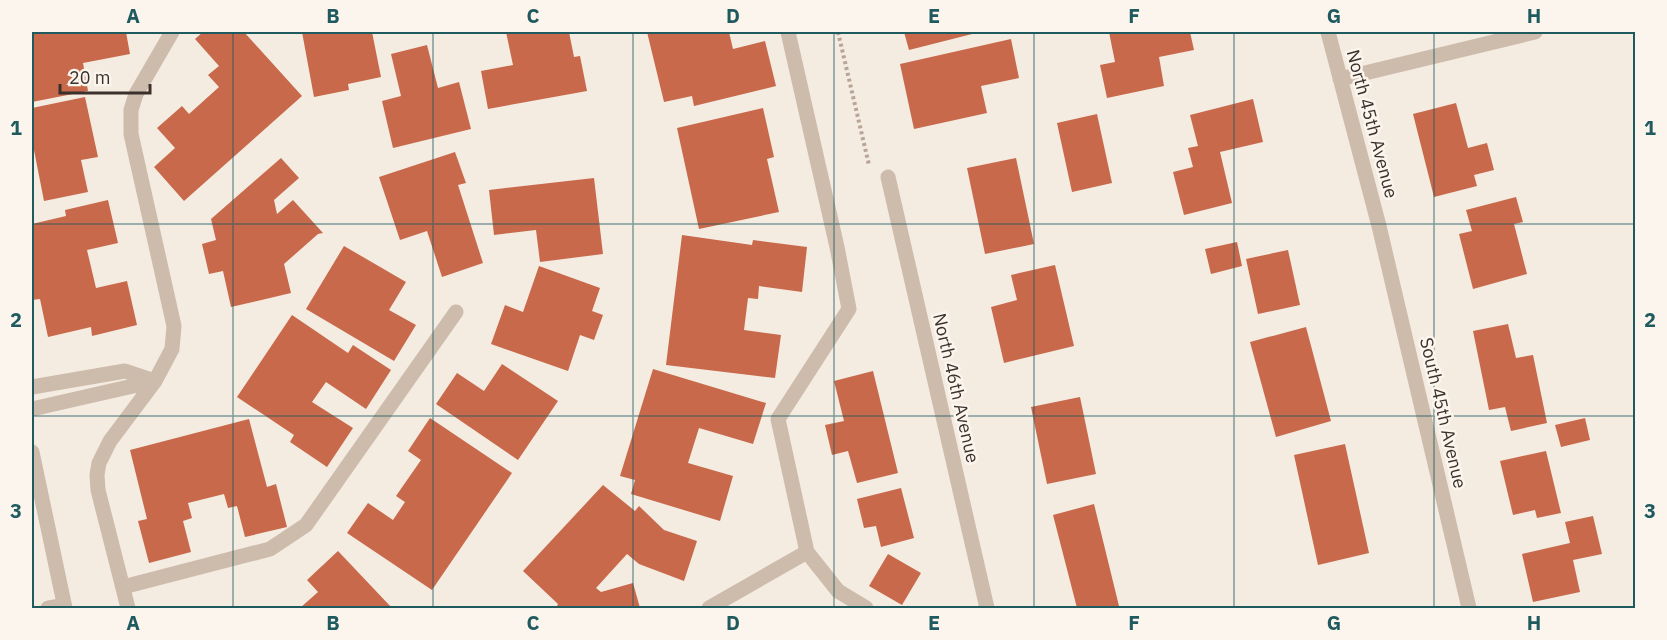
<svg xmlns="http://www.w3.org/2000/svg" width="1667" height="640" font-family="'IBM Plex Sans',sans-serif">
  <rect width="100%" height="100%" fill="#f4ebe1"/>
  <path fill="#c8694b" d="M 32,32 L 126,32 L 130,54 L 83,63 L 88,91 L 32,102 Z
    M 203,32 L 244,32 L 302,96 L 184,201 L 154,167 L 175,148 L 157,128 L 182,106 L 189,114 L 219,87 L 208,75 L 219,66 L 195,39 Z
    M 302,32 L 372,32 L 381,77 L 348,84 L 349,90 L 314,97 Z
    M 506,32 L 569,32 L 574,57 L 580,56 L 587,91 L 488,109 L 481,71 L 513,65 Z
    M 647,32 L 729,32 L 733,49 L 765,41 L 776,86 L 694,106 L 692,96 L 664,102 Z
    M 904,32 L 980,32 L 909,50 Z
    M 1109,32 L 1190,32 L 1194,50 L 1159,57 L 1164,86 L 1107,98 L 1100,65 L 1115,62 Z
    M 1011,39 L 1019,78 L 981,86 L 987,113 L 914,129 L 900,64 Z
    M 427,45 L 438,88 L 459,82 L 471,129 L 393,148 L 382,101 L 401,96 L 391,54 Z
    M 85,97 L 98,157 L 81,160 L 88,192 L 44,201 L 32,140 L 32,108 Z
    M 1253,99 L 1263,142 L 1220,152 L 1232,203 L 1184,215 L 1173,172 L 1193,167 L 1188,148 L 1198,146 L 1190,115 Z
    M 1456,103 L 1468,148 L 1487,143 L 1494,170 L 1474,175 L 1477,186 L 1434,197 L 1413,114 Z
    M 763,108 L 774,157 L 767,159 L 779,212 L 699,229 L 677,128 Z
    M 1097,114 L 1112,183 L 1072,192 L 1057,123 Z
    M 455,152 L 466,183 L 458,185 L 483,263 L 442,277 L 427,231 L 400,240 L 379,177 Z
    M 281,158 L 299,178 L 274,200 L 277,214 L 293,200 L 323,233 L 318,234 L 284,264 L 291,293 L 231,307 L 223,271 L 209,274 L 202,244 L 216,240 L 211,219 Z
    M 1016,158 L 1034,244 L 985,254 L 967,168 Z
    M 594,178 L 603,254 L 540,262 L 536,230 L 494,235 L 489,190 Z
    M 1516,197 L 1523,222 L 1514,224 L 1527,274 L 1473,289 L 1459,234 L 1472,231 L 1466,210 Z
    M 108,200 L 118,243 L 87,250 L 96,288 L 127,281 L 137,325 L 92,336 L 91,327 L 48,337 L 40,299 L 32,300 L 32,224 L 66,216 L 65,210 Z
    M 682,235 L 752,245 L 753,240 L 807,247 L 802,292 L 759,286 L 758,299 L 748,298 L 744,330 L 781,335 L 775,378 L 666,365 Z
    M 1237,242 L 1242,266 L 1211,274 L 1205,249 Z
    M 344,246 L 406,282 L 389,310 L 416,325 L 394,361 L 306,309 Z
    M 1288,250 L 1300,305 L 1258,314 L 1246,259 Z
    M 1055,265 L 1074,346 L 1004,363 L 991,307 L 1017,300 L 1011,275 Z
    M 539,266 L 600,288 L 592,311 L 603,315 L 594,340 L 580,335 L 568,371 L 491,344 L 505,305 L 523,312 Z
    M 292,315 L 348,353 L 353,345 L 391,370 L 366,409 L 326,382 L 312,402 L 353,428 L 327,467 L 290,442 L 294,435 L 237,397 Z
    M 1508,324 L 1516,358 L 1533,355 L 1547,423 L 1511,431 L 1505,407 L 1489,410 L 1473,331 Z
    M 1306,327 L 1331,421 L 1276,437 L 1250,342 Z
    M 502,364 L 558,401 L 518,460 L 436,404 L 457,373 L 484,391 Z
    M 653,369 L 766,403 L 753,444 L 699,428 L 688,463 L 733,476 L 720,521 L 631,494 L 635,480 L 620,476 Z
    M 873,371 L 898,473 L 857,483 L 848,451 L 832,455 L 825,425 L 844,421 L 834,381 Z
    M 1080,397 L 1096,474 L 1047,484 L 1031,407 Z
    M 430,418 L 512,473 L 432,590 L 347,533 L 368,503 L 393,520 L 405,502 L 396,496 L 421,460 L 408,451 Z
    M 1585,418 L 1590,440 L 1561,447 L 1555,425 Z
    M 249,419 L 267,487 L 276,484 L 287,527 L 245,537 L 237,506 L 228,508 L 224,494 L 188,503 L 192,518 L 183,521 L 191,552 L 149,563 L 138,521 L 147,519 L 130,450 Z
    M 1345,444 L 1369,553 L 1318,565 L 1294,455 Z
    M 1546,451 L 1561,513 L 1537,518 L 1535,510 L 1513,515 L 1500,461 Z
    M 603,485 L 635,511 L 639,506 L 664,530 L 697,541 L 684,581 L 639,564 L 627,554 L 596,588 L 601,592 L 633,583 L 640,608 L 556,608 L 558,604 L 523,571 Z
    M 901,488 L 914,538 L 881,547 L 876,526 L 864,528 L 857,499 Z
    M 1094,504 L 1119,606 L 1109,608 L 1077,608 L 1053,515 Z
    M 1593,516 L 1602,554 L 1573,560 L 1580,592 L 1533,602 L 1522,554 L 1570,543 L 1565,522 Z
    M 338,551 L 392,608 L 300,608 L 318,592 L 307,580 Z
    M 888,554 L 921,573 L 902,605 L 869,586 Z"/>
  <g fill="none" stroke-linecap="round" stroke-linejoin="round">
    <path stroke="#b9a596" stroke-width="4" stroke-dasharray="3 3" stroke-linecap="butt" d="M 838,32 L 869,165"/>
    <path stroke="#cdbbac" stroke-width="15" d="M 48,608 L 64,605"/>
    <path stroke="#cdbbac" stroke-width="15" d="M 788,32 L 837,247 L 849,309 L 778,419 L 807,552 L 838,591 L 866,608
      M 1328,32 L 1379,226 L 1469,608
      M 1340,79 L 1535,32
      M 888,177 L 987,608
      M 32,387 L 125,371 L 155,381 L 32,409
      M 32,452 L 65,608
      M 123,587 L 270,549 L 306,525 L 456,312
      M 128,608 L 98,490 L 97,475 L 99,463 L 110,441 L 155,381 L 172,349 L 174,326 L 131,134 L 131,110 L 136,94 L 172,32
      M 709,608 L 807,552"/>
  </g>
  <path fill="none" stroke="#1f5a5e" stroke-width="1.5" stroke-opacity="0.55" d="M 233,32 L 233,608M 433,32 L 433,608M 633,32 L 633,608M 834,32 L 834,608M 1034,32 L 1034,608M 1234,32 L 1234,608M 1434,32 L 1434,608M 32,224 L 1636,224M 32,416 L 1636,416"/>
  <g text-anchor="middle" stroke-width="5" stroke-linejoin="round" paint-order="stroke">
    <g font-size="18" fill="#3b302b" stroke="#fbf5ee">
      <text transform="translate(1372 124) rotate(75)" y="6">North 45th Avenue</text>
      <text transform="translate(956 388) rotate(77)" y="6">North 46th Avenue</text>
      <text transform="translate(1443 413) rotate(77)" y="6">South 45th Avenue</text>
    </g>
  </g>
  <rect width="1667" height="640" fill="none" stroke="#fbf5ee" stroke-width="66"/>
  <path d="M60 84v9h90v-9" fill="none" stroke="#3b302b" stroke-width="3"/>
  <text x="69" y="84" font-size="18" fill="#3b302b" stroke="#fbf5ee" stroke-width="4.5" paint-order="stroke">20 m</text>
  <rect x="33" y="33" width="1601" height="574" fill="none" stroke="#1f5a5e" stroke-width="2"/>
  <g font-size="20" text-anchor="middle" font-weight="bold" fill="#1f5a5e">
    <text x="133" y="23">A</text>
    <text x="333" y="23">B</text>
    <text x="533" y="23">C</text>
    <text x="733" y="23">D</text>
    <text x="934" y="23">E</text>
    <text x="1134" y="23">F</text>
    <text x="1334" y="23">G</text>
    <text x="1534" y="23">H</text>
    <text x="16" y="135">1</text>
    <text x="1650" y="135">1</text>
    <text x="16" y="327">2</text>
    <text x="1650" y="327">2</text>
    <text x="16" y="518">3</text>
    <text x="1650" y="518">3</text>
    <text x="133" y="630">A</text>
    <text x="333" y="630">B</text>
    <text x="533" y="630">C</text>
    <text x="733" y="630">D</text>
    <text x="934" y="630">E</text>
    <text x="1134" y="630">F</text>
    <text x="1334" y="630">G</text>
    <text x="1534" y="630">H</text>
  </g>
</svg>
